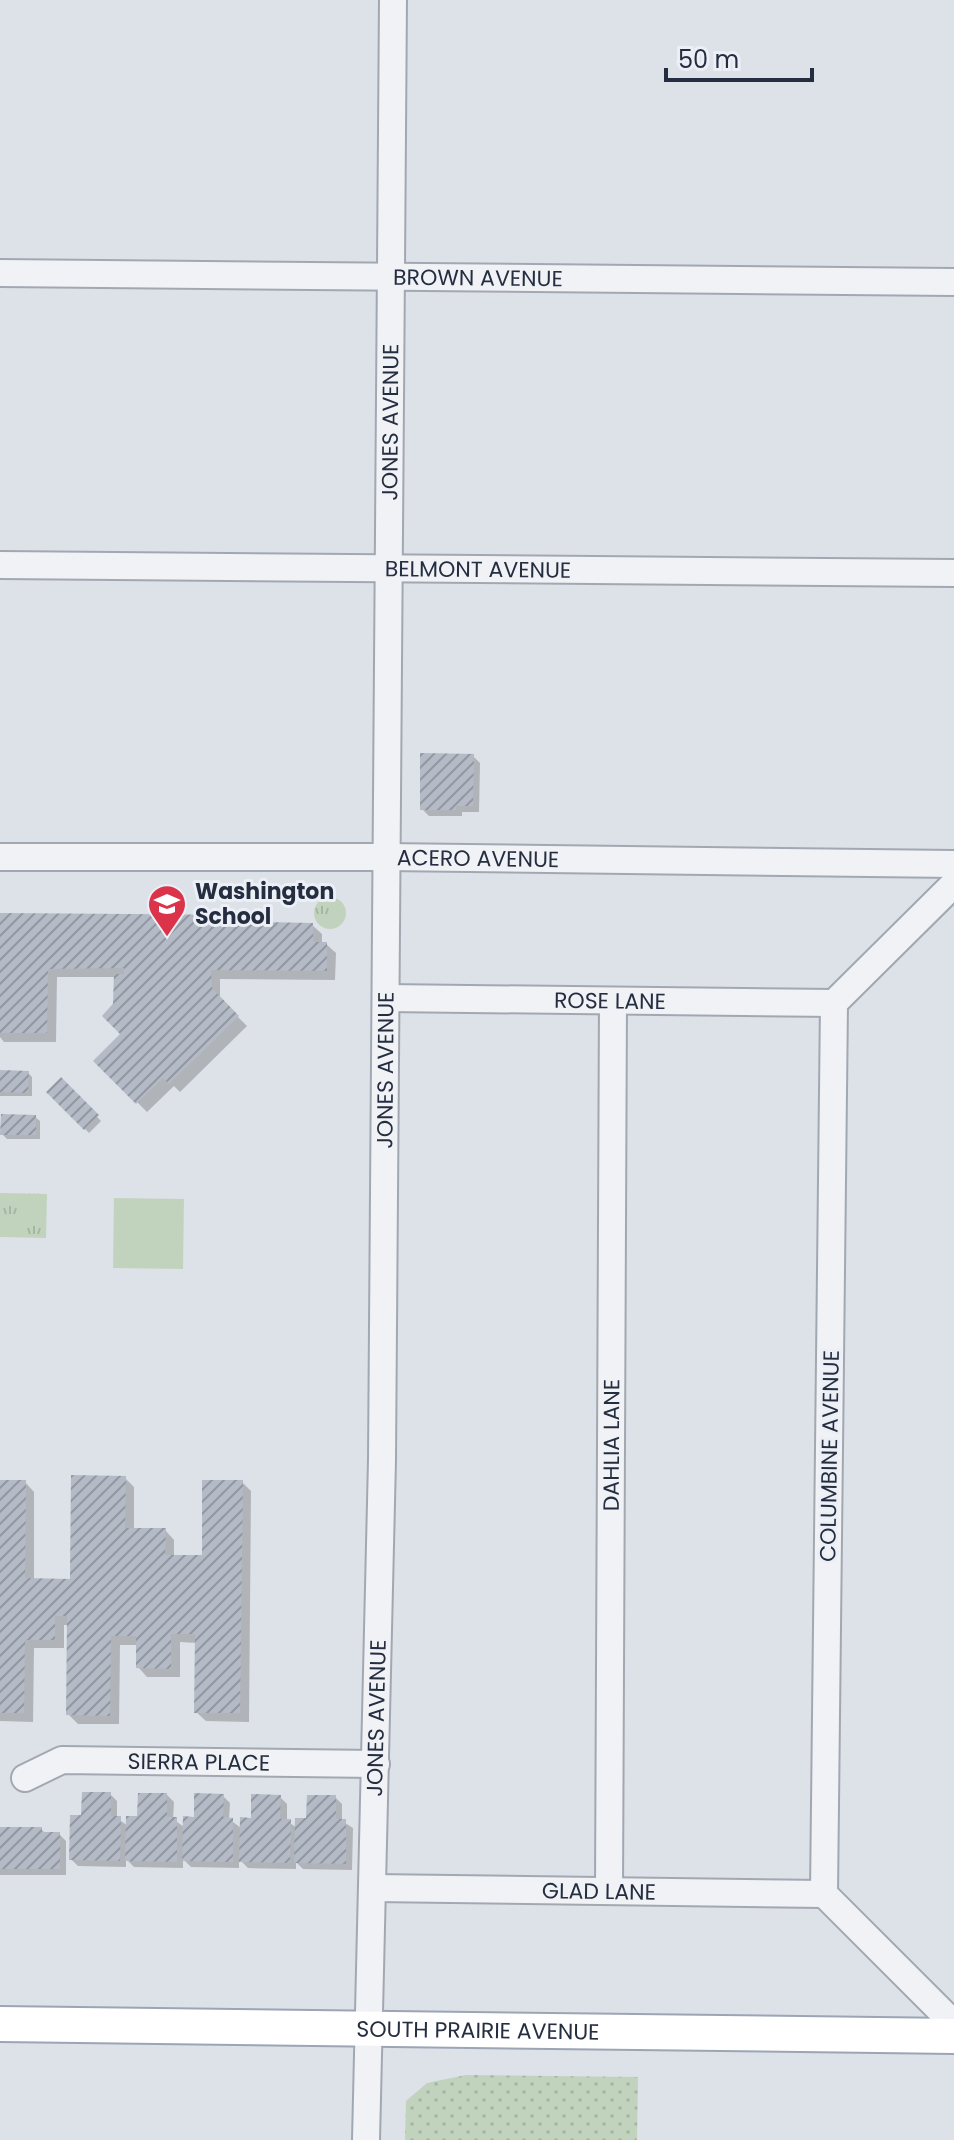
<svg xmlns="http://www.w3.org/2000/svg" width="954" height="2140" font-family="Poppins,sans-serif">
  <defs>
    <pattern id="grass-dots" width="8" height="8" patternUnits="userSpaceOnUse" patternTransform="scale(2)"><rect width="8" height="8" fill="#c2d3bd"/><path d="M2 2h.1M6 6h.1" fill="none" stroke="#a7b5a4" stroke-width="1.8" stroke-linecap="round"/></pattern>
    <pattern id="park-tufts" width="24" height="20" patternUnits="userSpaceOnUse" patternTransform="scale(2)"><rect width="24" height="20" fill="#c2d3bd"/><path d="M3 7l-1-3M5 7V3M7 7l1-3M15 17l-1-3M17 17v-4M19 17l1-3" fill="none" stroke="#a7b5a4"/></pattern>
    <pattern id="building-hatch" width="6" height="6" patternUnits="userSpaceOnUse" patternTransform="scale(2)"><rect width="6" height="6" fill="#b4bac6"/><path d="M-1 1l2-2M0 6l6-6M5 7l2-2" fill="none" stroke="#9298a2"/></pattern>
  </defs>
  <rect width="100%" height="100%" fill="#dde1e8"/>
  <path fill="url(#grass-dots)" d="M 466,2075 L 638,2077 L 637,2140 L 405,2140 L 406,2101 L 427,2083 Z"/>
  <path fill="url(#park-tufts)" d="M314 913a16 16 0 1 1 32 0a16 16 0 1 1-32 0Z
    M 0,1193 L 47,1194 L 46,1238 L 0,1237 Z"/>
  <path fill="#c2d3bd" d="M 114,1198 L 184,1199 L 183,1269 L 113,1268 Z"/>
  <path fill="#0003" d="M 473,756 L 480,763 L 479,812 L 462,812 L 462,816 L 429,816 L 422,809 Z
    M 0,915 L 262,917 L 269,924 L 312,925 L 322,934 L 322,944 L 326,944 L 336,953 L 335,980 L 220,979 L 220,999 L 247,1026 L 180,1092 L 174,1086 L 147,1112 L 96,1061 L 123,1034 L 115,1005 L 116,977 L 57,977 L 56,1042 L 4,1042 L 0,1037 Z
    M 0,1072 L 28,1073 L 32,1077 L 32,1096 L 0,1096 Z
    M 61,1080 L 101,1121 L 89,1133 L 49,1092 Z
    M 35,1117 L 40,1121 L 40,1139 L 7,1139 L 2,1134 Z
    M 125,1478 L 134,1487 L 134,1530 L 165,1530 L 174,1540 L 174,1557 L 204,1557 L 242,1482 L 251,1491 L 249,1722 L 206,1721 L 196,1712 L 197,1643 L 180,1642 L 180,1677 L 147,1677 L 138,1667 L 138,1645 L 120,1645 L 119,1724 L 78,1724 L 68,1714 L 69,1625 L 64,1625 L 64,1648 L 34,1648 L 33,1722 L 0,1721 L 0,1482 L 25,1482 L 34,1492 L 34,1581 L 72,1581 Z
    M 110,1794 L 117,1801 L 117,1818 L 128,1826 L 167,1795 L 174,1802 L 173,1819 L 184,1827 L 223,1796 L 230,1803 L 229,1819 L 241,1828 L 280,1797 L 287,1804 L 287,1821 L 297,1828 L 335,1797 L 342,1804 L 342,1821 L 353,1828 L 352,1870 L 303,1869 L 296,1862 L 296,1869 L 248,1868 L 239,1859 L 239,1868 L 191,1867 L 183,1859 L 183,1868 L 134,1867 L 126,1859 L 126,1867 L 78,1866 L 71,1859 L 83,1817 Z
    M 0,1829 L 41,1829 L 46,1834 L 59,1834 L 66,1841 L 66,1875 L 0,1875 Z"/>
  <path fill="url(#building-hatch)" d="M 420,753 L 474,754 L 473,806 L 456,806 L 456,810 L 420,810 Z
    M 0,913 L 262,915 L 262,922 L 313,923 L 313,942 L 327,942 L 327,971 L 211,970 L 212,988 L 239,1016 L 169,1084 L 163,1078 L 136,1104 L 93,1061 L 120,1034 L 102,1016 L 113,1004 L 114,974 L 124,974 L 124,968 L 48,969 L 47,1033 L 0,1033 Z
    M 0,1070 L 29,1071 L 28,1093 L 0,1092 Z
    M 61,1077 L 99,1115 L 84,1130 L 46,1092 Z
    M 1,1114 L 36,1115 L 36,1135 L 0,1135 Z
    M 71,1475 L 126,1476 L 125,1528 L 166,1528 L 165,1555 L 202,1555 L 202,1480 L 243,1480 L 240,1713 L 194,1713 L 195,1634 L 171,1634 L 171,1669 L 136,1668 L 136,1636 L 111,1636 L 110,1716 L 66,1715 L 67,1616 L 55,1616 L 55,1640 L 25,1640 L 24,1713 L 0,1713 L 0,1480 L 26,1480 L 25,1578 L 70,1579 Z
    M 82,1792 L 111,1792 L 111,1816 L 121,1816 L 120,1861 L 69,1860 L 70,1815 L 81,1815 Z
    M 138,1793 L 167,1793 L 167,1817 L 177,1817 L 177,1862 L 125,1861 L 126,1816 L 137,1816 Z
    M 194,1793 L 224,1794 L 223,1817 L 233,1818 L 233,1862 L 182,1861 L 183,1816 L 194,1817 Z
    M 251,1794 L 281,1795 L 280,1819 L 291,1819 L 290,1863 L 239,1862 L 240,1817 L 251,1818 Z
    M 307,1795 L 336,1795 L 336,1819 L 346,1819 L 346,1864 L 294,1863 L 295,1818 L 306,1818 Z
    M 0,1827 L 42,1827 L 42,1832 L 60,1832 L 60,1869 L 0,1869 Z"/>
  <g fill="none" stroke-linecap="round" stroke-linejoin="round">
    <defs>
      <g id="minor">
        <path id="s1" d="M 0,273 L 954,282"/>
        <path id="s2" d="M 0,565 L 954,573"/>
        <path id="s3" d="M 0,857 L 385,857 L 954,864"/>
        <path d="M 954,884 L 834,1003 L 824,1894 L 954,2024"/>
        <path id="s4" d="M 386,998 L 834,1003"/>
        <path id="s5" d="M 25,1778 L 62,1760 L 376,1764"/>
        <path id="s6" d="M 373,1888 L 824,1894"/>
        <path id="s7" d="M 609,1891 L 613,1001"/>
        <path id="s8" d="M 366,2140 L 382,1460 L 393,0"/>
      </g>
      <g id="major">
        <path id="s9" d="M 0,2024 L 954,2036"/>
      </g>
    </defs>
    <use href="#minor" stroke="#a2a8b2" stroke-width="30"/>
    <use href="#major" stroke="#9ba5b5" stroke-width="38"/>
    <use href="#minor" stroke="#f0f2f6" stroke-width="26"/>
    <use href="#major" stroke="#fff" stroke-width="34"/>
  </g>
  <defs>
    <symbol id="school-pin" viewBox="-11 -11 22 30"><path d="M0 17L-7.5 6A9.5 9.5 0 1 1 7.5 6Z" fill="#db344a" stroke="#ecf0f6"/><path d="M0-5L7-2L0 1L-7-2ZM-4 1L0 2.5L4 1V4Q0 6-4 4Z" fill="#fff"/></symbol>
  </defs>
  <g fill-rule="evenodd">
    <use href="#school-pin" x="145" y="882" width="44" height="60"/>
  </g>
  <g text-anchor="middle" stroke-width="6" stroke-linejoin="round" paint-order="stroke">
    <g font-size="22" fill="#252e40" stroke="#ecf0f6">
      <text dy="8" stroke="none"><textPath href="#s1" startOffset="478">BROWN AVENUE</textPath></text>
      <text dy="8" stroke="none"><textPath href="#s8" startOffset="1718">JONES AVENUE</textPath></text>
      <text dy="8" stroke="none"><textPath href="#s2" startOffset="478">BELMONT AVENUE</textPath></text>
      <text dy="8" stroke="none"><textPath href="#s3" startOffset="478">ACERO AVENUE</textPath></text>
      <text dy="8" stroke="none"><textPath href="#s4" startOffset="224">ROSE LANE</textPath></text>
      <text dy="8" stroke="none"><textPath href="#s8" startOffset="1070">JONES AVENUE</textPath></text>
      <text dy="8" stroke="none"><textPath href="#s7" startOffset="446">DAHLIA LANE</textPath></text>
      <text transform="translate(829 1456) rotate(-89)" y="8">COLUMBINE AVENUE</text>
      <text dy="8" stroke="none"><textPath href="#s8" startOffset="422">JONES AVENUE</textPath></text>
      <text dy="8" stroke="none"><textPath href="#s5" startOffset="178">SIERRA PLACE</textPath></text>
      <text dy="8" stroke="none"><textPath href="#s6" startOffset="226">GLAD LANE</textPath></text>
      <text dy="8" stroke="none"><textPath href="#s9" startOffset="478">SOUTH PRAIRIE AVENUE</textPath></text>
    </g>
    <g font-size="22" font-weight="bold" fill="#252e40" stroke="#ecf0f6" text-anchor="start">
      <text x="195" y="899">Washington<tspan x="195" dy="25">School</tspan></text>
    </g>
  </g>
  <path d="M666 68v12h146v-12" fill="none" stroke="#252e40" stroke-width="4"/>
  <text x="678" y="68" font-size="24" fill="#252e40" stroke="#ecf0f6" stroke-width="6" paint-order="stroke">50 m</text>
</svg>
